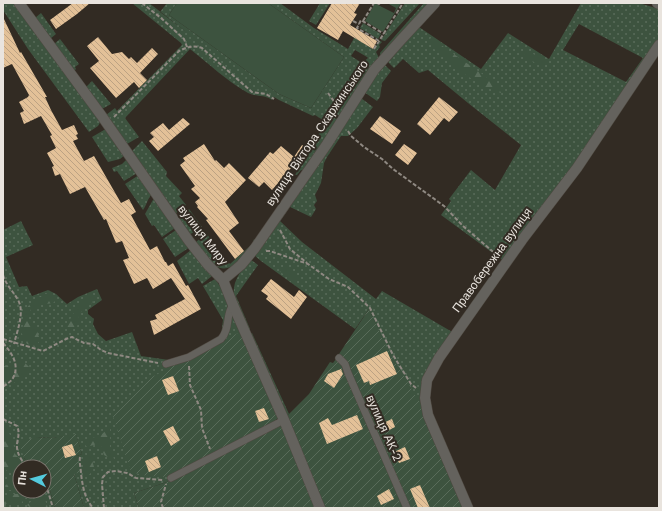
<svg xmlns="http://www.w3.org/2000/svg" width="662" height="511" font-family="'Work Sans',sans-serif">
  <defs>
    <pattern id="grass-dots" width="8" height="8" patternUnits="userSpaceOnUse"><rect width="8" height="8" fill="#3d533f"/><path d="M2 2h.1M6 6h.1" fill="none" stroke="#596c5a" stroke-width="1.8" stroke-linecap="round"/></pattern>
    <pattern id="forest-firs" width="22" height="20" patternUnits="userSpaceOnUse"><rect width="22" height="20" fill="#3d533f"/><path d="M5 1l3.5 6h-7zM16 11l3.5 6h-7z" fill="#596c5a"/></pattern>
    <pattern id="garden-furrows" width="10" height="10" patternUnits="userSpaceOnUse"><rect width="10" height="10" fill="#3d533f"/><path d="M-1 1l2-2M0 10L10 0M9 11l2-2" fill="none" stroke="#596c5a"/></pattern>
    <pattern id="building-back-hatch" width="6" height="6" patternUnits="userSpaceOnUse"><rect width="6" height="6" fill="#e3c198"/><path d="M-1 5l2 2M0 0l6 6M5-1l2 2" fill="none" stroke="#bca283"/></pattern>
  </defs>
  <rect width="100%" height="100%" fill="#322b23"/>
  <path fill="url(#grass-dots)" fill-rule="evenodd" d="M 3,3 L 15,3 L 101,121 L 98,126 L 89,132 L 28,49 L 3,10 Z
    M 132,3 L 149,3 L 188,33 L 160,12 L 167,3 L 177,3 L 169,15 L 279,94 L 311,108 L 344,57 L 268,3 L 280,3 L 314,28 L 348,49 L 358,31 L 361,32 L 357,39 L 373,49 L 380,41 L 382,42 L 379,45 L 380,47 L 376,52 L 379,58 L 304,171 L 301,170 L 297,175 L 295,175 L 326,122 L 315,115 L 313,116 L 279,100 L 274,97 L 272,100 C 264,94 256,97 248,93 C 227,81 209,64 190,49 L 125,118 L 139,137 L 127,144 L 106,115 L 115,108 L 117,111 L 182,45 L 181,43 ZM 355,50 L 367,57 L 368,58 L 362,63 L 351,56 Z
    M 320,3 L 330,3 L 316,25 L 309,21 Z
    M 405,3 L 420,3 L 385,41 L 381,40 Z
    M 424,3 L 429,3 L 380,56 L 380,53 Z
    M 581,3 L 639,3 L 659,9 L 659,44 L 505,262 L 441,215 L 451,201 L 449,199 L 471,170 L 495,190 L 521,145 L 468,103 L 428,70 L 419,73 L 403,59 L 394,68 L 388,62 L 419,27 L 481,69 L 508,33 L 549,59 ZM 579,24 L 643,58 L 626,82 L 563,50 Z
    M 41,13 L 56,34 L 50,39 L 35,18 Z
    M 363,23 L 381,34 L 378,39 L 360,28 Z
    M 60,39 L 79,64 L 75,67 L 76,69 L 74,71 L 54,44 Z
    M 385,65 L 391,71 L 382,83 L 380,97 L 377,101 L 364,92 L 376,74 Z
    M 92,81 L 111,104 L 102,109 L 86,87 Z
    M 361,98 L 373,107 L 357,128 L 348,136 L 341,136 L 327,157 L 324,163 L 321,183 L 315,195 L 317,201 L 314,205 L 316,209 L 311,217 L 290,207 L 280,221 L 302,242 L 376,299 L 382,291 L 454,333 L 424,387 L 457,508 L 369,309 L 355,329 L 261,261 L 253,254 Z
    M 104,130 L 107,130 L 125,155 L 120,159 L 108,162 L 92,137 Z
    M 142,141 L 167,172 L 166,176 L 182,193 L 179,196 L 186,205 L 175,214 L 132,151 Z
    M 127,159 L 137,173 L 124,181 L 117,171 L 114,172 L 112,168 L 122,164 Z
    M 139,175 L 152,194 C 147,199 147,205 143,210 L 125,184 Z
    M 154,198 L 175,228 L 162,237 L 154,225 L 152,226 L 145,214 Z
    M 189,209 L 202,227 L 189,235 L 178,219 Z
    M 21,221 L 33,245 L 6,257 L 19,287 L 27,286 L 32,296 L 48,290 L 56,294 L 67,304 L 78,297 L 97,289 L 102,300 L 88,310 L 88,314 L 94,319 L 93,324 L 98,334 L 106,341 L 132,332 L 141,356 L 169,360 L 190,354 L 192,351 L 221,336 L 223,320 L 203,286 L 215,279 L 220,286 L 229,308 L 221,342 L 231,313 L 278,418 L 171,476 L 170,481 L 134,493 L 139,508 L 84,508 L 74,474 L 77,456 L 82,454 L 76,435 L 51,438 L 37,437 L 24,458 L 31,467 L 20,467 L 20,491 L 44,491 L 44,482 L 49,487 L 55,508 L 3,508 L 3,230 Z
    M 176,230 L 190,247 L 175,257 L 163,239 Z
    M 206,233 L 230,264 L 252,244 L 254,239 L 256,240 C 246,252 234,276 215,266 L 195,243 Z
    M 191,250 L 212,276 L 202,284 L 198,278 L 189,284 L 177,261 Z
    M 250,259 L 258,265 L 236,296 L 250,329 L 247,331 C 241,316 230,299 235,283 C 238,274 245,266 250,259 Z
    M 252,333 L 289,414 L 287,416 L 249,334 Z"/>
  <path fill="url(#forest-firs)" d="M 431,38 L 485,76 L 503,91 L 501,93 C 475,85 452,65 432,47 L 429,40 Z
    M 524,49 L 546,61 L 548,63 L 547,65 C 536,65 527,61 523,51 Z
    M 279,268 C 289,267 295,271 298,280 L 297,281 L 290,279 L 279,271 Z
    M 49,293 L 54,296 L 56,300 L 53,303 L 40,305 L 31,309 L 28,318 L 36,328 L 40,340 L 36,346 L 27,344 L 21,332 C 24,325 23,323 24,316 C 27,303 37,296 49,293 Z
    M 94,295 L 97,297 C 92,305 83,308 78,316 L 81,321 L 75,328 L 67,327 L 67,325 C 74,313 80,299 94,295 Z
    M 21,359 L 29,367 C 24,380 15,383 3,387 L 3,367 Z
    M 6,427 L 13,441 L 15,454 L 19,458 L 20,491 L 35,492 L 24,499 L 21,504 L 6,504 L 5,508 L 3,508 L 3,496 L 11,494 L 22,494 L 18,490 L 6,490 L 5,488 L 11,475 L 12,468 L 11,467 L 8,468 L 3,476 L 3,429 Z
    M 110,428 L 110,447 L 114,459 L 113,460 L 104,455 L 100,443 L 87,447 L 84,443 L 88,439 L 99,436 Z
    M 86,457 L 91,457 L 94,467 L 90,474 L 87,475 L 83,471 C 83,466 82,461 86,457 Z
    M 41,493 L 43,494 L 48,508 C 41,508 32,510 27,505 Z"/>
  <path fill="#3d533f" d="M 177,3 L 268,3 L 344,57 L 311,108 L 279,94 L 169,15 Z
    M 375,3 L 380,6 L 382,3 L 380,6 L 394,13 L 396,8 L 387,3 L 401,3 L 383,32 L 365,21 Z"/>
  <path fill="url(#garden-furrows)" d="M 369,309 L 387,348 L 423,408 L 467,508 L 410,508 L 346,361 L 339,354 Z
    M 240,332 L 278,418 L 267,427 L 170,477 L 147,476 L 131,472 L 113,416 L 130,397 L 150,378 Z
    M 336,359 L 344,365 L 404,508 L 323,508 L 287,416 L 309,394 L 330,362 L 333,363 Z
    M 282,425 L 317,508 L 139,508 L 134,493 L 170,481 Z
    M 76,434 L 82,454 L 77,456 L 80,472 L 74,474 L 84,508 L 55,508 L 49,487 L 44,482 L 44,467 L 31,467 L 24,458 L 19,442 L 37,437 L 51,438 Z"/>
  <path fill="url(#building-back-hatch)" d="M 73,3 L 90,3 L 77,14 L 56,29 L 50,20 Z
    M 332,3 L 360,3 L 354,13 L 357,14 L 350,25 L 377,41 L 373,49 L 343,31 L 338,40 L 317,28 Z
    M 3,17 L 20,53 L 21,52 L 47,97 L 45,97 L 51,110 L 62,130 L 74,125 L 78,134 L 76,135 L 78,139 L 73,141 L 84,161 L 94,156 L 121,203 L 129,199 L 136,212 L 131,215 L 150,250 L 157,246 L 165,262 L 166,262 L 168,266 L 173,263 L 186,286 L 188,285 L 201,309 L 154,335 L 150,321 L 157,319 L 155,315 L 185,299 L 171,278 L 153,289 L 147,278 L 134,284 L 123,260 L 129,258 L 122,241 L 116,243 L 106,219 L 104,220 L 85,187 L 70,194 L 60,174 L 55,176 L 52,167 L 54,166 L 47,153 L 56,148 L 50,136 L 52,135 L 41,116 L 24,124 L 20,113 L 24,111 L 19,102 L 28,97 L 29,95 L 12,64 L 3,68 Z
    M 98,37 L 112,54 L 122,52 L 129,59 L 131,57 L 137,63 L 152,48 L 158,54 L 140,73 L 147,80 L 139,88 L 134,82 L 116,98 L 90,68 L 99,61 L 87,46 Z
    M 439,97 L 458,112 L 449,122 L 444,118 L 430,135 L 417,124 Z
    M 380,116 L 401,131 L 392,144 L 370,129 Z
    M 183,118 L 190,124 L 158,151 L 149,141 L 154,137 L 150,133 L 163,123 L 169,130 Z
    M 204,144 L 215,161 L 216,160 L 224,168 L 229,163 L 246,180 L 225,202 L 239,223 L 229,231 L 244,251 L 235,259 L 206,220 L 208,219 L 197,207 L 198,206 L 195,202 L 200,198 L 191,189 L 195,186 L 180,165 L 185,161 L 183,158 Z
    M 404,144 L 417,153 L 408,165 L 395,155 Z
    M 302,145 L 309,150 L 297,170 L 292,167 L 272,190 L 264,182 L 259,187 L 248,178 L 270,152 L 273,154 L 281,146 L 294,157 Z
    M 271,279 L 294,297 L 299,290 L 307,297 L 291,319 L 266,299 L 268,296 L 261,291 Z
    M 387,351 L 397,374 L 370,385 L 369,381 L 364,383 L 356,365 Z
    M 341,369 L 343,374 L 334,388 L 324,381 L 328,374 Z
    M 173,376 L 179,391 L 168,395 L 162,380 Z
    M 264,408 L 269,419 L 259,422 L 255,411 Z
    M 357,415 L 363,429 L 327,444 L 319,423 L 328,418 L 332,425 Z
    M 392,419 L 395,427 L 385,432 L 381,424 Z
    M 173,426 L 180,440 L 171,446 L 163,431 Z
    M 72,444 L 76,455 L 65,458 L 62,447 Z
    M 405,447 L 410,459 L 399,463 L 394,452 Z
    M 157,456 L 161,467 L 149,472 L 145,461 Z
    M 420,485 L 430,508 L 418,508 L 410,489 Z
    M 389,489 L 394,499 L 381,505 L 377,496 Z"/>
  <g fill="none" stroke-linecap="round" stroke-linejoin="round">
    <defs>
      <path id="lane" d="M 339,358 L 345,364 L 348,373 L 407,508
        M 166,364 L 189,357 L 221,339 C 231,328 225,315 233,305
        M 171,478 L 284,420"/>
      <path id="street" d="M 19,3 L 101,115 L 189,241 L 208,265 L 223,280 L 233,305 L 284,420 L 320,508
        M 657,3 L 659,4
        M 223,280 L 241,265 L 255,248 L 327,144 L 374,70 L 400,41 L 435,3
        M 468,508 L 428,415 L 425,398 L 427,380 L 439,358 L 522,240 L 577,168 L 659,45"/>
    </defs>
    <use href="#lane" stroke="#4f4941" stroke-width="8"/>
    <use href="#street" stroke="#4f4941" stroke-width="11"/>
    <path stroke="#8f8982" stroke-width="2" stroke-dasharray="4 2" stroke-linecap="butt" d="M 142,3 L 161,18 L 184,39 L 187,47
      M 377,3 L 379,4 L 380,3
      M 353,21 L 359,24
      M 363,21 L 374,3
      M 379,41 L 357,28 L 361,20 L 384,34
      M 374,49 L 403,3
      M 328,93 L 338,107
      M 114,117 L 179,51 C 187,47 193,45 202,48 L 252,92 L 266,94 L 274,99
      M 348,131 L 351,136 L 364,147 L 382,159 L 393,169 L 444,206 L 463,226 L 498,256
      M 280,230 L 290,249 L 307,263
      M 266,251 L 270,251 L 308,264 L 329,279 L 348,287 L 370,308 L 393,355 L 411,384 L 416,388
      M 3,275 C 6,285 13,291 18,300 C 25,312 17,331 14,344
      M 3,339 L 43,351 L 66,339 L 72,337 L 84,343 L 93,344 L 101,350 L 108,353 L 158,363
      M 3,343 C 12,353 20,365 13,378 C 11,382 6,384 3,387
      M 189,366 L 190,385 L 201,410 L 202,428 L 210,449
      M 3,419 L 17,426 C 20,433 18,437 17,444 C 16,453 22,461 27,467
      M 80,457 C 79,463 81,468 81,474 C 83,487 84,497 93,508
      M 44,485 L 47,488 L 53,508
      M 104,508 L 102,484 L 103,477 L 108,472 L 116,471 L 127,473 L 136,478 L 163,480
      M 163,508 L 161,502 L 166,484"/>
    <use href="#lane" stroke="#64625d" stroke-width="7"/>
    <use href="#street" stroke="#64625d" stroke-width="10"/>
  </g>
  <g text-anchor="middle" stroke-width="4" stroke-linejoin="round" paint-order="stroke">
    <g font-size="12" fill="#e9e4de" stroke="#322b23">
      <text transform="translate(317 133) rotate(-56)" y="4">вулиця Віктора Скаржинського</text>
      <text transform="translate(203 235) rotate(52)" y="4">вулиця Миру</text>
      <text transform="translate(492 260) rotate(-54)" y="4">Правобережна вулиця</text>
      <text transform="translate(384 428) rotate(66)" y="4">вулиця АК-2</text>
    </g>
  </g>
  <rect width="662" height="511" fill="none" stroke="#e9e4de" stroke-width="8"/>
  <g transform="translate(32 479) rotate(276)"><circle r="19" fill="#322b23" stroke="#7b756e"/>
  <path d="M0-3L7 15L0 10L-7 15Z" fill="#54cadd"/>
  <text y="-6" font-size="11" font-weight="bold" text-anchor="middle" fill="#e9e4de">Пн</text>
  </g>
</svg>
